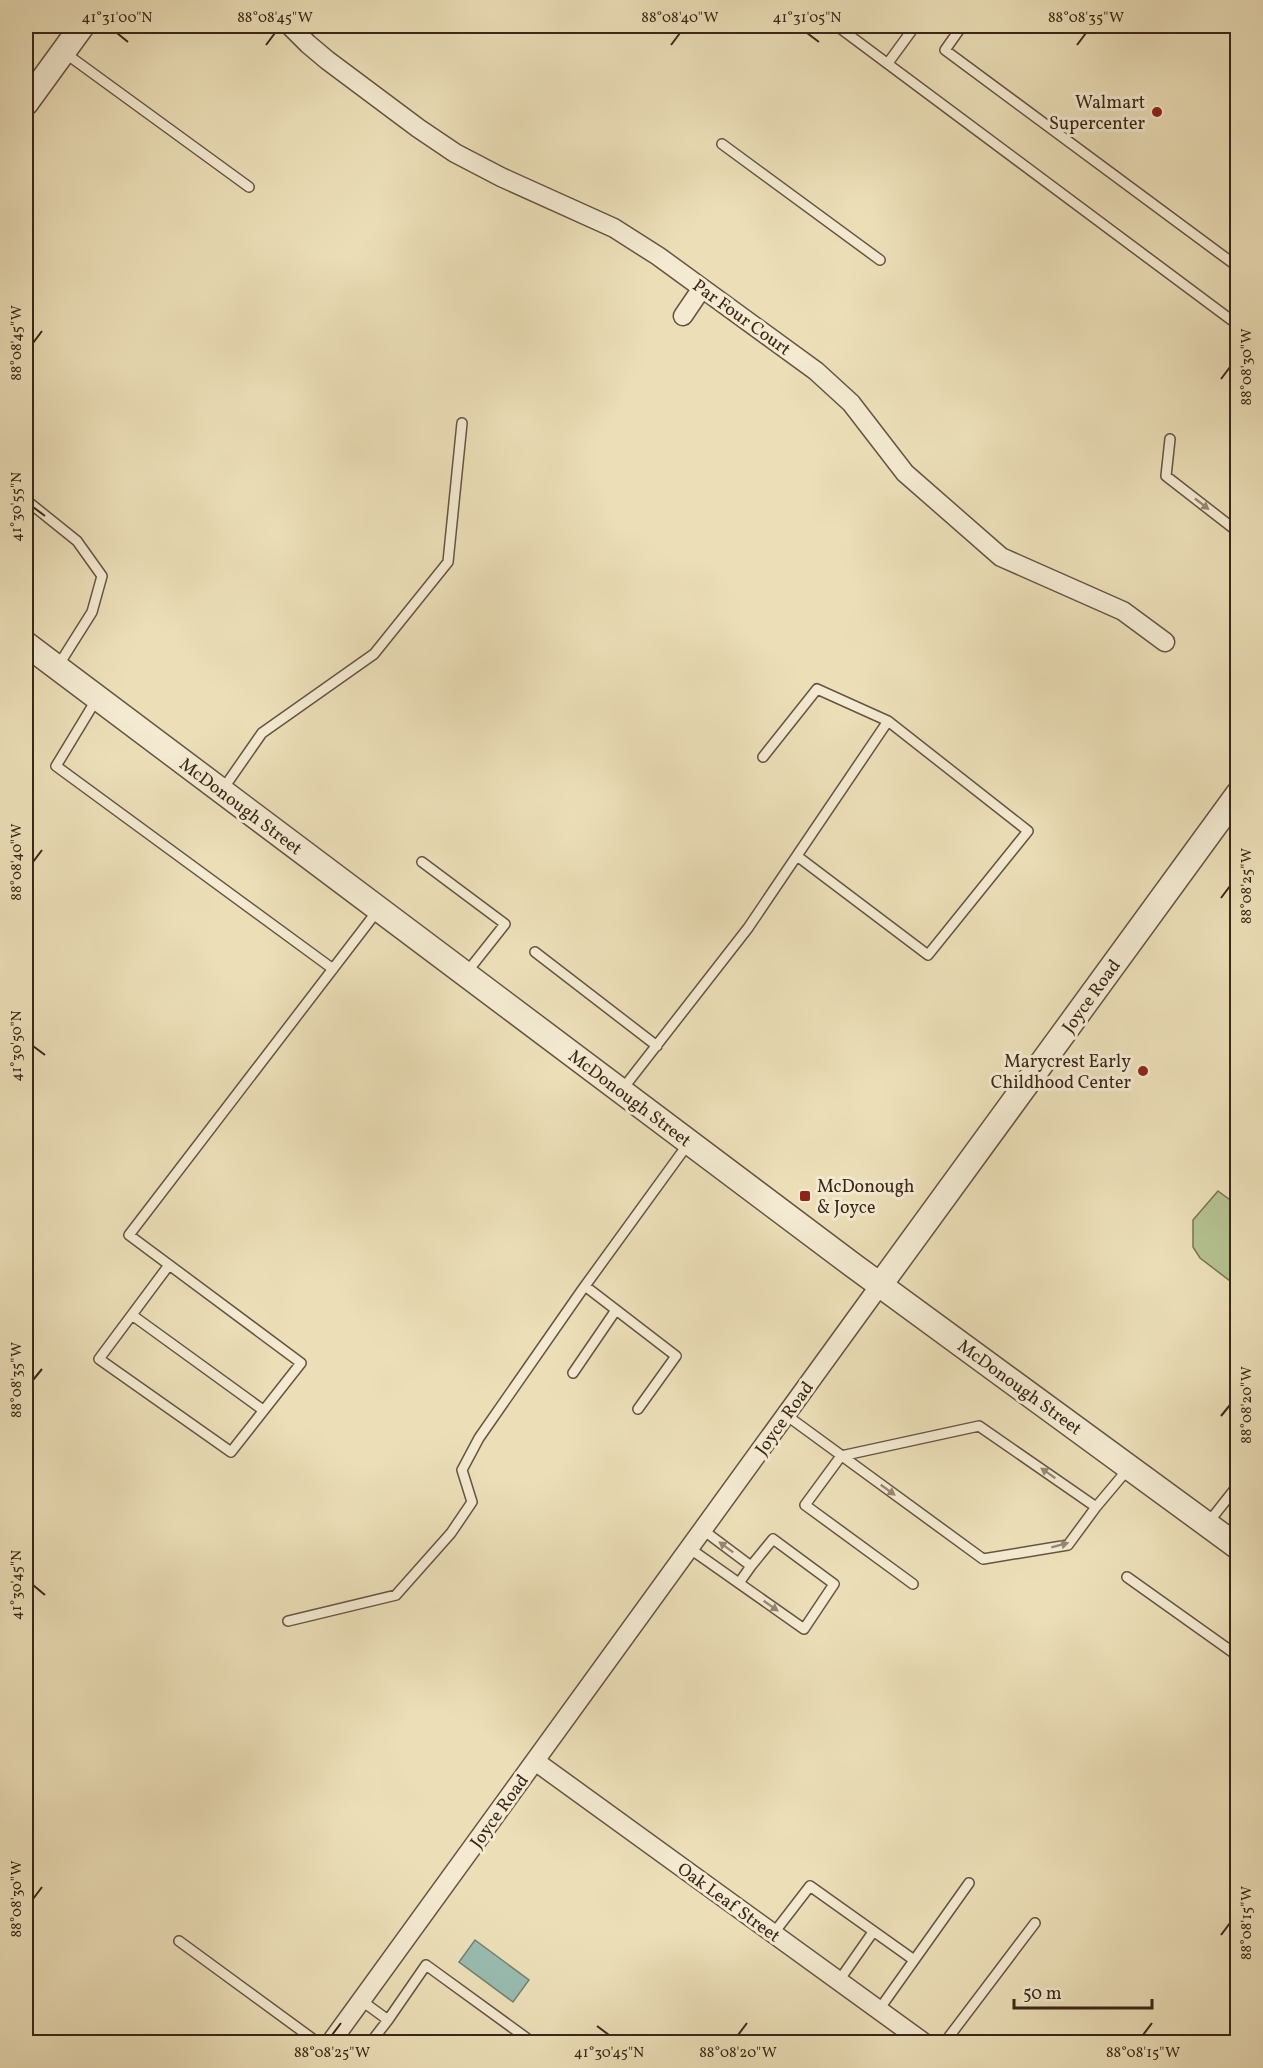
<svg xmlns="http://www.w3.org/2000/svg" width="1263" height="2068" font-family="Vollkorn,serif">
  <rect width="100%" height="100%" fill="#ecdfb8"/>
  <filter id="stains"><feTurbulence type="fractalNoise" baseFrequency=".00333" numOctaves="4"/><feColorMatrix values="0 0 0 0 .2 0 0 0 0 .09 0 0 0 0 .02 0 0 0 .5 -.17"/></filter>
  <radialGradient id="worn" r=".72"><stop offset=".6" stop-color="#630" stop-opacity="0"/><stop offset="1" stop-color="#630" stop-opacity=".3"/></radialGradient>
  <path fill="#b5c291" stroke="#787454" stroke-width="1.5" d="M 1218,1191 L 1237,1205 L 1238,1280 L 1234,1284 L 1200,1258 L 1193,1247 L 1193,1220 Z"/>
  <path fill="#99bcb1" stroke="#738074" stroke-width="1.5" d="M 475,1940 L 529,1980 L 513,2002 L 459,1962 Z"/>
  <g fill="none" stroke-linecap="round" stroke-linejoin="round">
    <defs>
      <path id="service" d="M 837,26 L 1238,325
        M 962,26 L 945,50 L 1238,267
        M 65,53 L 249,187
        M 888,63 L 915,26
        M 722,144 L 880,260
        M 1170,439 L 1166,476 L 1238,532
        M 26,500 L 77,541 L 102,576 L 92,612 L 58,666
        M 96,700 L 56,766 L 333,969
        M 763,757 L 817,689 L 888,721
        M 223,789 L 262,733 L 374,654 L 448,562 L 462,423
        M 422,862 L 505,924 L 467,972
        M 535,952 L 657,1046
        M 621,1091 L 748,928 L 888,721 L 1028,831 L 928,955 L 797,856
        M 169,1265 L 99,1359 L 231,1452 L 301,1363 L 129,1235 L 378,910
        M 585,1286 L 676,1356 L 638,1409
        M 132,1315 L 263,1410
        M 573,1373 L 616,1310
        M 786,1415 L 983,1559 L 1068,1545 L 1096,1507 L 1128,1469
        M 1208,1523 L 1238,1485
        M 689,1548 L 804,1629 L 834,1584 L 773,1539 L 751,1566 L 703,1530
        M 1127,1577 L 1238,1656
        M 739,1583 L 751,1566
        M 913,1584 L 805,1505 L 841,1456 L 979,1426 L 1096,1507
        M 288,1621 L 396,1595 L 451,1533 L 472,1502 L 462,1470 L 479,1438 L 582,1290 L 688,1144
        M 773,1934 L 810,1886 L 914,1960
        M 179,1941 L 317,2042
        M 838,1982 L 873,1932
        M 362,2001 L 388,2020 L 426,1965 L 532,2042
        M 878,2011 L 969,1883
        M 371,2042 L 388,2020
        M 945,2042 L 1035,1923"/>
      <path id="minor" d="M 290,26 L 308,44 L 327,60 L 418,128 L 455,153 L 501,177 L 614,228 L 658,256 L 816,371 L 851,403 L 905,473 L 1001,557 L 1123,611 L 1165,642
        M 683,316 L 702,288
        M 535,1761 L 923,2042
        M 331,2042 L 880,1285"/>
      <path id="tertiary" d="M 26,103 L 82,26
        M 26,644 L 854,1266 L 1238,1547
        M 880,1285 L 1238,794"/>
    </defs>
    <use href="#service" stroke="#665440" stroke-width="12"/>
    <use href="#minor" stroke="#665440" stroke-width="21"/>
    <use href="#tertiary" stroke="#665440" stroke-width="27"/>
    <use href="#service" stroke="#f3ead1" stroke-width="9"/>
    <use href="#minor" stroke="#f3ead1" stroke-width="18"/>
    <use href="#tertiary" stroke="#f3ead1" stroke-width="24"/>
  </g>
  <defs><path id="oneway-solid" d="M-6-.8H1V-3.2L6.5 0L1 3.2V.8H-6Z" transform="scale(1.5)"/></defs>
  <g fill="#968874">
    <use href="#oneway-solid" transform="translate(1202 504) rotate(38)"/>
    <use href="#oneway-solid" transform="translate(1048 1473) rotate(-145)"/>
    <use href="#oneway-solid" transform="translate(888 1490) rotate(36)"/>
    <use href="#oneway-solid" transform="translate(1060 1545) rotate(-15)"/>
    <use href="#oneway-solid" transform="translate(726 1547) rotate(-143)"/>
    <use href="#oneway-solid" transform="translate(771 1606) rotate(35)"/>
  </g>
  <path fill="none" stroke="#3a2618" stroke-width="2" d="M 117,33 L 128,42M 807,33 L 819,42M 266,45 L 275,33M 671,45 L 680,33M 1077,45 L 1086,33M 33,343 L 42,331M 1221,379 L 1230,367M 33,507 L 45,516M 33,862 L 42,850M 1221,898 L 1230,886M 33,1046 L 45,1055M 33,1380 L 42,1369M 1221,1416 L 1230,1405M 33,1585 L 45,1595M 33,1899 L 42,1887M 1221,1935 L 1230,1923M 597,2026 L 609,2035M 332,2035 L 341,2023M 738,2035 L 747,2023M 1143,2035 L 1152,2023"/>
  <g fill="#8f2418" stroke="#f3ead1" stroke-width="2">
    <circle cx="1157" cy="112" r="6"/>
    <circle cx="1143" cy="1071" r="6"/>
    <rect x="799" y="1190" width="12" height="12" rx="3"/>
  </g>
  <g text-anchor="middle" stroke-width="6" stroke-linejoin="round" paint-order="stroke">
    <g font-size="18" fill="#3a2618" stroke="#f3ead1" text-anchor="end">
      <text x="1145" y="108">Walmart<tspan x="1145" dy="21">Supercenter</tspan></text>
      <text x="1131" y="1067">Marycrest Early<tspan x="1131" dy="21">Childhood Center</tspan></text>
      <text x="817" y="1192" text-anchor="start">McDonough<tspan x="817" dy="21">&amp; Joyce</tspan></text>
    </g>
    <g font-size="18" fill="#3a2618" stroke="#f3ead1">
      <text transform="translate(742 317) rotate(36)" y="6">Par Four Court</text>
      <text transform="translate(241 806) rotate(37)" y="6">McDonough Street</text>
      <text transform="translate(1091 996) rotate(-54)" y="6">Joyce Road</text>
      <text transform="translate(630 1098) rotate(37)" y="6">McDonough Street</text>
      <text transform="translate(1020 1387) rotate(36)" y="6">McDonough Street</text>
      <text transform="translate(784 1418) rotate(-54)" y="6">Joyce Road</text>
      <text transform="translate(499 1811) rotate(-54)" y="6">Joyce Road</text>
      <text transform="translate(729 1902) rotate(36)" y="6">Oak Leaf Street</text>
    </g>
  </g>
  <rect width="1263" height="2068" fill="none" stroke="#ecdfb8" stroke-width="66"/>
  <path d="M1014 1999v9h138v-9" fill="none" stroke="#3a2618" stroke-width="3"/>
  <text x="1023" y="1999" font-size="18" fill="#3a2618" stroke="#f3ead1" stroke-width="4.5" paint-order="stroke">50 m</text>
  <rect x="33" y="33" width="1197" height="2002" fill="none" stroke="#3a2618" stroke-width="2"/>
  <g font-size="15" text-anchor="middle" fill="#3a2618">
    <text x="117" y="22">41°31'00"N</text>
    <text x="275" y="22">88°08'45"W</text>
    <text x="680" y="22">88°08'40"W</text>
    <text x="807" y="22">41°31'05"N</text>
    <text x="1086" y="22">88°08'35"W</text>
    <text transform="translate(16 343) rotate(-90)" y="5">88°08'45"W</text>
    <text transform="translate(1246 367) rotate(-90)" y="5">88°08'30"W</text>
    <text transform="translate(16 507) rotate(-90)" y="5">41°30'55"N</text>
    <text transform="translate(16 862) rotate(-90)" y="5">88°08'40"W</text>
    <text transform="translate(1246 886) rotate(-90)" y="5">88°08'25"W</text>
    <text transform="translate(16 1046) rotate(-90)" y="5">41°30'50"N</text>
    <text transform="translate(16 1380) rotate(-90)" y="5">88°08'35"W</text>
    <text transform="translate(1246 1405) rotate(-90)" y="5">88°08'20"W</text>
    <text transform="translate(16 1585) rotate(-90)" y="5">41°30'45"N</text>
    <text transform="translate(16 1899) rotate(-90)" y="5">88°08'30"W</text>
    <text transform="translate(1246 1923) rotate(-90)" y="5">88°08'15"W</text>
    <text x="332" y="2057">88°08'25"W</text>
    <text x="609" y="2057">41°30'45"N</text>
    <text x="738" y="2057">88°08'20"W</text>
    <text x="1143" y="2057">88°08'15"W</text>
  </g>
  <rect width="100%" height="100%" filter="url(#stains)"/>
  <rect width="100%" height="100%" fill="url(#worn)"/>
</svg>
